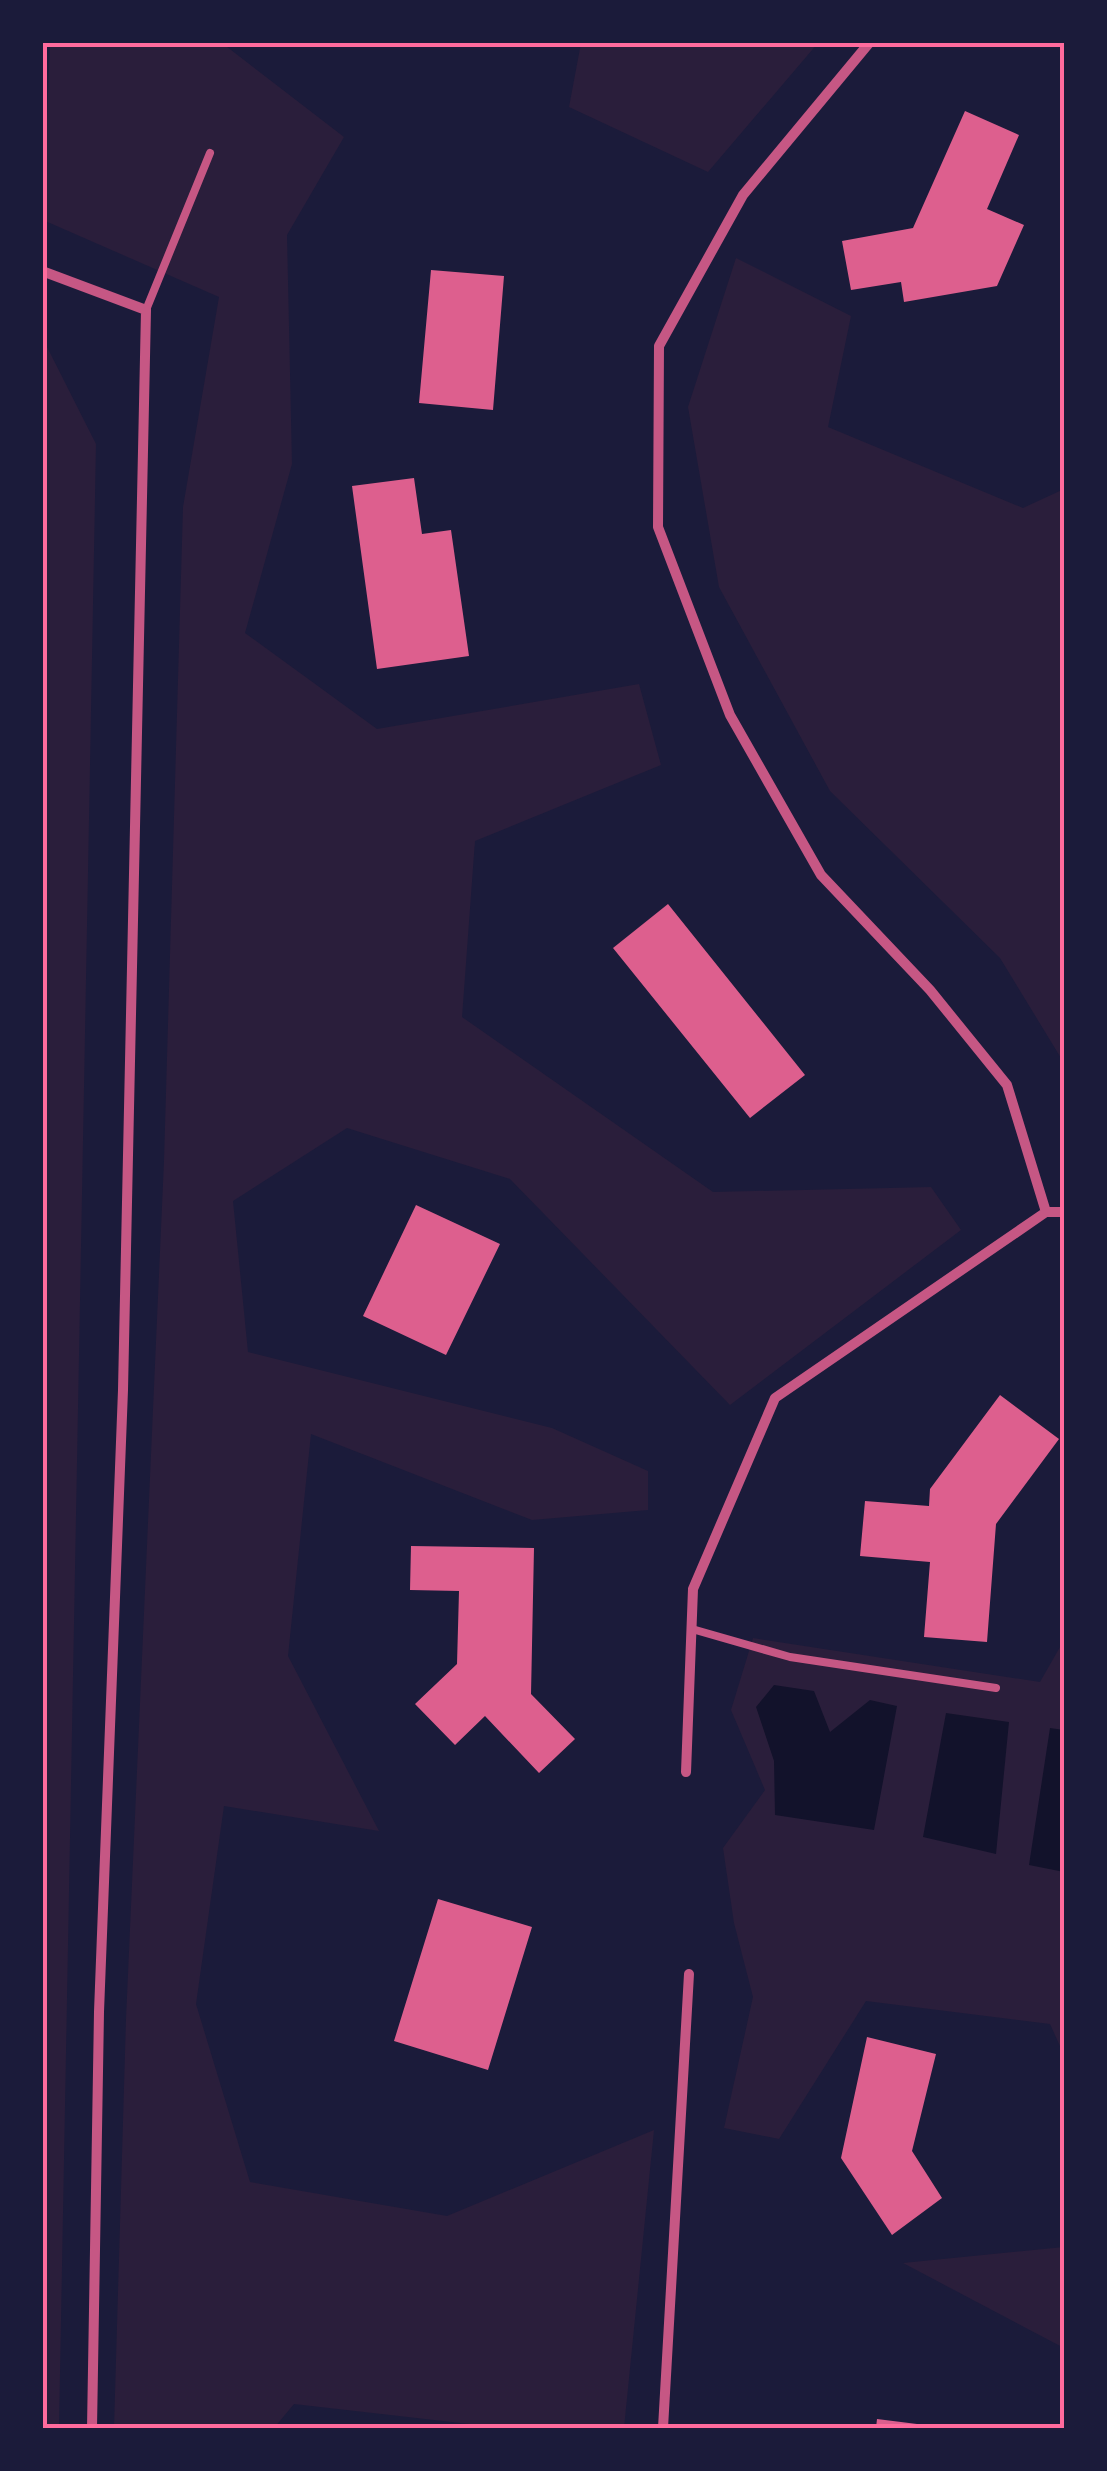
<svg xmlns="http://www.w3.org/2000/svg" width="1107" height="2471" font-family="'Roboto Condensed',sans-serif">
  <rect width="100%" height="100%" fill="#1b1b3a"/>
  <path fill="#2a1e3b" d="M 50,43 L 222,43 L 344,137 L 287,235 L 292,464 L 245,633 L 377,729 L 639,684 L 661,765 L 475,841 L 462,1017 L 713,1192 L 931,1187 L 961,1230 L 730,1405 L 510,1179 L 347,1128 L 233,1201 L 248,1352 L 552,1428 L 648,1471 L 648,1510 L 532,1520 L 311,1434 L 288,1656 L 379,1831 L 224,1806 L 196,2004 L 250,2182 L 447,2216 L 654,2130 L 624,2428 L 504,2428 L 294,2404 L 274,2428 L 114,2428 L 126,2019 L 164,1161 L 183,507 L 219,297 L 43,220 Z
    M 581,43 L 581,42 L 818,43 L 708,172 L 569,107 Z
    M 736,258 L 851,316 L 828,427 L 1023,508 L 1064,489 L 1064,1063 L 1000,958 L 830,791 L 719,587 L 688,407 Z
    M 42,337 L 96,444 L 59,2428 L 42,2428 Z
    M 753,1638 L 1040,1682 L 1064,1640 L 1064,2055 L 1050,2024 L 866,2001 L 779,2139 L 724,2128 L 753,1997 L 734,1923 L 723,1848 L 765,1790 L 731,1710 Z
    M 1064,2247 L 1064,2348 L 903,2263 Z"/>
  <path fill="#12122b" d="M 774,1685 L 814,1691 L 830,1732 L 870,1700 L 897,1706 L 874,1830 L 775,1815 L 774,1761 L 756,1707 Z
    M 946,1713 L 1009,1722 L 996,1854 L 923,1837 Z
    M 1050,1728 L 1064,1730 L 1064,1872 L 1029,1865 Z"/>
  <path fill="#dd5f8e" d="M 965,111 L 1019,135 L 987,209 L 1024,225 L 997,286 L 904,302 L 901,282 L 851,290 L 842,241 L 913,228 Z
    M 431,270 L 504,276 L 493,410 L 419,403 Z
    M 414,478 L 422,534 L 451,530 L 469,656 L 377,669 L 352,486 Z
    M 668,904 L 805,1075 L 750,1118 L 613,948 Z
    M 416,1205 L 500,1244 L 446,1355 L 363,1316 Z
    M 1000,1395 L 1059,1439 L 996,1524 L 987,1642 L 924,1637 L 930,1562 L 860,1556 L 865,1501 L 929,1506 L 930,1489 Z
    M 411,1546 L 534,1548 L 531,1694 L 575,1739 L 539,1773 L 485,1716 L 455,1745 L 415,1704 L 457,1664 L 459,1591 L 410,1590 Z
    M 438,1899 L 532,1927 L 488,2070 L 394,2041 Z
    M 867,2037 L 936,2054 L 912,2151 L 942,2198 L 892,2235 L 841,2158 Z
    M 877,2419 L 933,2426 L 933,2428 L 876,2428 Z"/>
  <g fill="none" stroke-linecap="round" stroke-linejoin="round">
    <path stroke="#c65784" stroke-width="8" d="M 146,310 L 210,153
      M 692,1629 L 790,1657 L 996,1688"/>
    <path stroke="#c65784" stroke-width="10" d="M 870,42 L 743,195 L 659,346 L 658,527 L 730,715 L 821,875 L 930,990 L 1007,1085 L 1046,1212
      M 42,271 L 146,310 L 123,1390 L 99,2012 L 92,2428
      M 1046,1212 L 1064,1212
      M 686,1772 L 693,1589 L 775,1398 L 1046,1212
      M 663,2428 L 689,1974"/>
  </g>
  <rect width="1107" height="2471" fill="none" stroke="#1b1b3a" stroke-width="90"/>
  <rect x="45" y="45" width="1017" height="2381" fill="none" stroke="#ff6b9d" stroke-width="4"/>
</svg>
